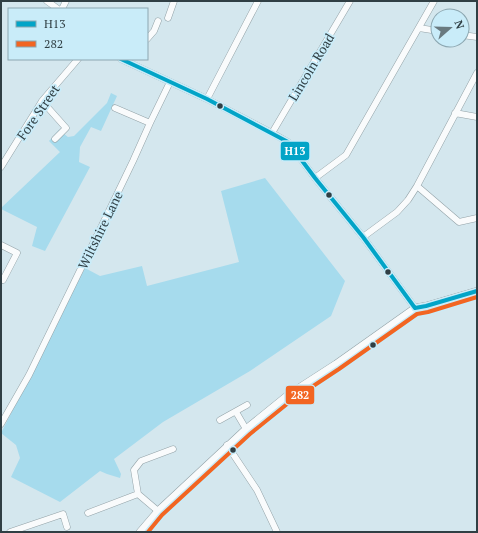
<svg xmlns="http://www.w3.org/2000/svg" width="478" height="533" font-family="'PT Serif',serif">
  <rect width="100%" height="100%" fill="#d4e7ee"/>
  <path fill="#a6dbed" d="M 111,93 L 117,96 L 101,131 L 91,127 L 80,147 L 79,162 L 90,167 L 45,251 L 32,246 L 37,227 L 1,209 L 1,208 L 60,152 L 49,141 L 59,130 L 68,137 L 74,136 L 107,103 Z
    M 265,178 L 345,281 L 331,316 L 250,371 L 163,422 L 114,459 L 121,474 L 120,478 L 107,474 L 100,471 L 60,502 L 11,477 L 20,458 L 16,445 L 1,433 L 85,268 L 100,276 L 142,266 L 147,286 L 239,262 L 221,191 Z"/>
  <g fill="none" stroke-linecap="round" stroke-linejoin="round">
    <defs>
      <path id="minor" d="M 47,1 L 58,9
        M 62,9 L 66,1
        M 168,18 L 174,1
        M 419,28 L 438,31
        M 462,35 L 477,37
        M 147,39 L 154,31 L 158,21
        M 121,59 L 207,99 L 272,133 L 288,142 L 315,178 L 363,237 L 415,308
        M 207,99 L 258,1
        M 42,101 L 66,128 L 55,139
        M 115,108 L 150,123
        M 455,113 L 477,117
        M 272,133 L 350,1
        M 1,167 L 42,101 L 78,59
        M 315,178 L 346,155 L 434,1
        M 417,186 L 459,222 L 477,218
        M 363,237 L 397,212 L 408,200 L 417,186 L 477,73
        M 1,245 L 17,253 L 3,280 L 1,279
        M 236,412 L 246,429
        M 220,420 L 247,405
        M 1,424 L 29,375 L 107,215 L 133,161 L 150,123 L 170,82
        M 227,445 L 257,490 L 277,532
        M 158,511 L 138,494 L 134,470 L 141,461 L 173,449
        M 88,513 L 138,494
        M 10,532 L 63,514 L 67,527"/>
      <path id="major" d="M 140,532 L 158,511 L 246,429 L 288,395 L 336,364 L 415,308 L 426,306 L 477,291"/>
    </defs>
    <use href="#minor" stroke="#93a2a7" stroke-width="7"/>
    <use href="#major" stroke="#93a2a7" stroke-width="8"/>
    <use href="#minor" stroke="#f9fbfc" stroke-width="6"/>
    <use href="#major" stroke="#f9fbfc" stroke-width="7"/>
    <defs>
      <path id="bus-1" d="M 121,59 L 207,99 L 288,142 L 315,178 L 363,237 L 415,308
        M 415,308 L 426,306 L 477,291"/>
      <path id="bus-2" d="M 148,532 L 162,515 L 250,434 L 292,400 L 339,369 L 417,314 L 428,312 L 477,297"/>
    </defs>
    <use href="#bus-1" stroke="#c9ecf9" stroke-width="7"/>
    <use href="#bus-2" stroke="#c9ecf9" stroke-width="7"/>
    <use href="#bus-1" stroke="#02a4c7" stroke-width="4"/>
    <use href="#bus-2" stroke="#f26522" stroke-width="4"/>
  </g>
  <g fill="#303f44" stroke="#c9ecf9" stroke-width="1.5">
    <circle cx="220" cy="106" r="3.5"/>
    <circle cx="329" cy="195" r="3.5"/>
    <circle cx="388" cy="272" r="3.5"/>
    <circle cx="373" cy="345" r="3.5"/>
    <circle cx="233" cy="450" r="3.5"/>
  </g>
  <g text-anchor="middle" stroke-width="3.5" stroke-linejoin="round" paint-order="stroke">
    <g font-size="13" fill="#303f44" stroke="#c9ecf9">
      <text transform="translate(311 67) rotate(-59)" y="5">Lincoln Road</text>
      <text transform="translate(38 112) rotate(-55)" y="5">Fore Street</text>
      <text transform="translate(100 230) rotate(-64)" y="5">Wiltshire Lane</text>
    </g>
  </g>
  <g stroke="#c9ecf9" stroke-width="1.5">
    <rect x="280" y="141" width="30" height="20" rx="4" fill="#02a4c7"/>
    <rect x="285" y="385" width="30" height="20" rx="4" fill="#f26522"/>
  </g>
  <g font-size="11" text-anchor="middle" font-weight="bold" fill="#fff">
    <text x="295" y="155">H13</text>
    <text x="300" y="399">282</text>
  </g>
  <rect width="478" height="533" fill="none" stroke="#303f44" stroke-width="4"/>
  <rect x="8" y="8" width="140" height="52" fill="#c9ecf9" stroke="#8ca7b1"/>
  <rect x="16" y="21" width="20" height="6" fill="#02a4c7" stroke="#8ca7b1"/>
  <text x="44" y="28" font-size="12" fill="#303f44">H13</text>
  <rect x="16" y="41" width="20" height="6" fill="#f26522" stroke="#8ca7b1"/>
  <text x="44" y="48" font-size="12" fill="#303f44">282</text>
  <g transform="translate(450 28) rotate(70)"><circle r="19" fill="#c9ecf9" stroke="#8ca7b1"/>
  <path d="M0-3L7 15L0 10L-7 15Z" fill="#697a80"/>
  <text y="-6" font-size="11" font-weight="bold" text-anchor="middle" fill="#303f44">N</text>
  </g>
</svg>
